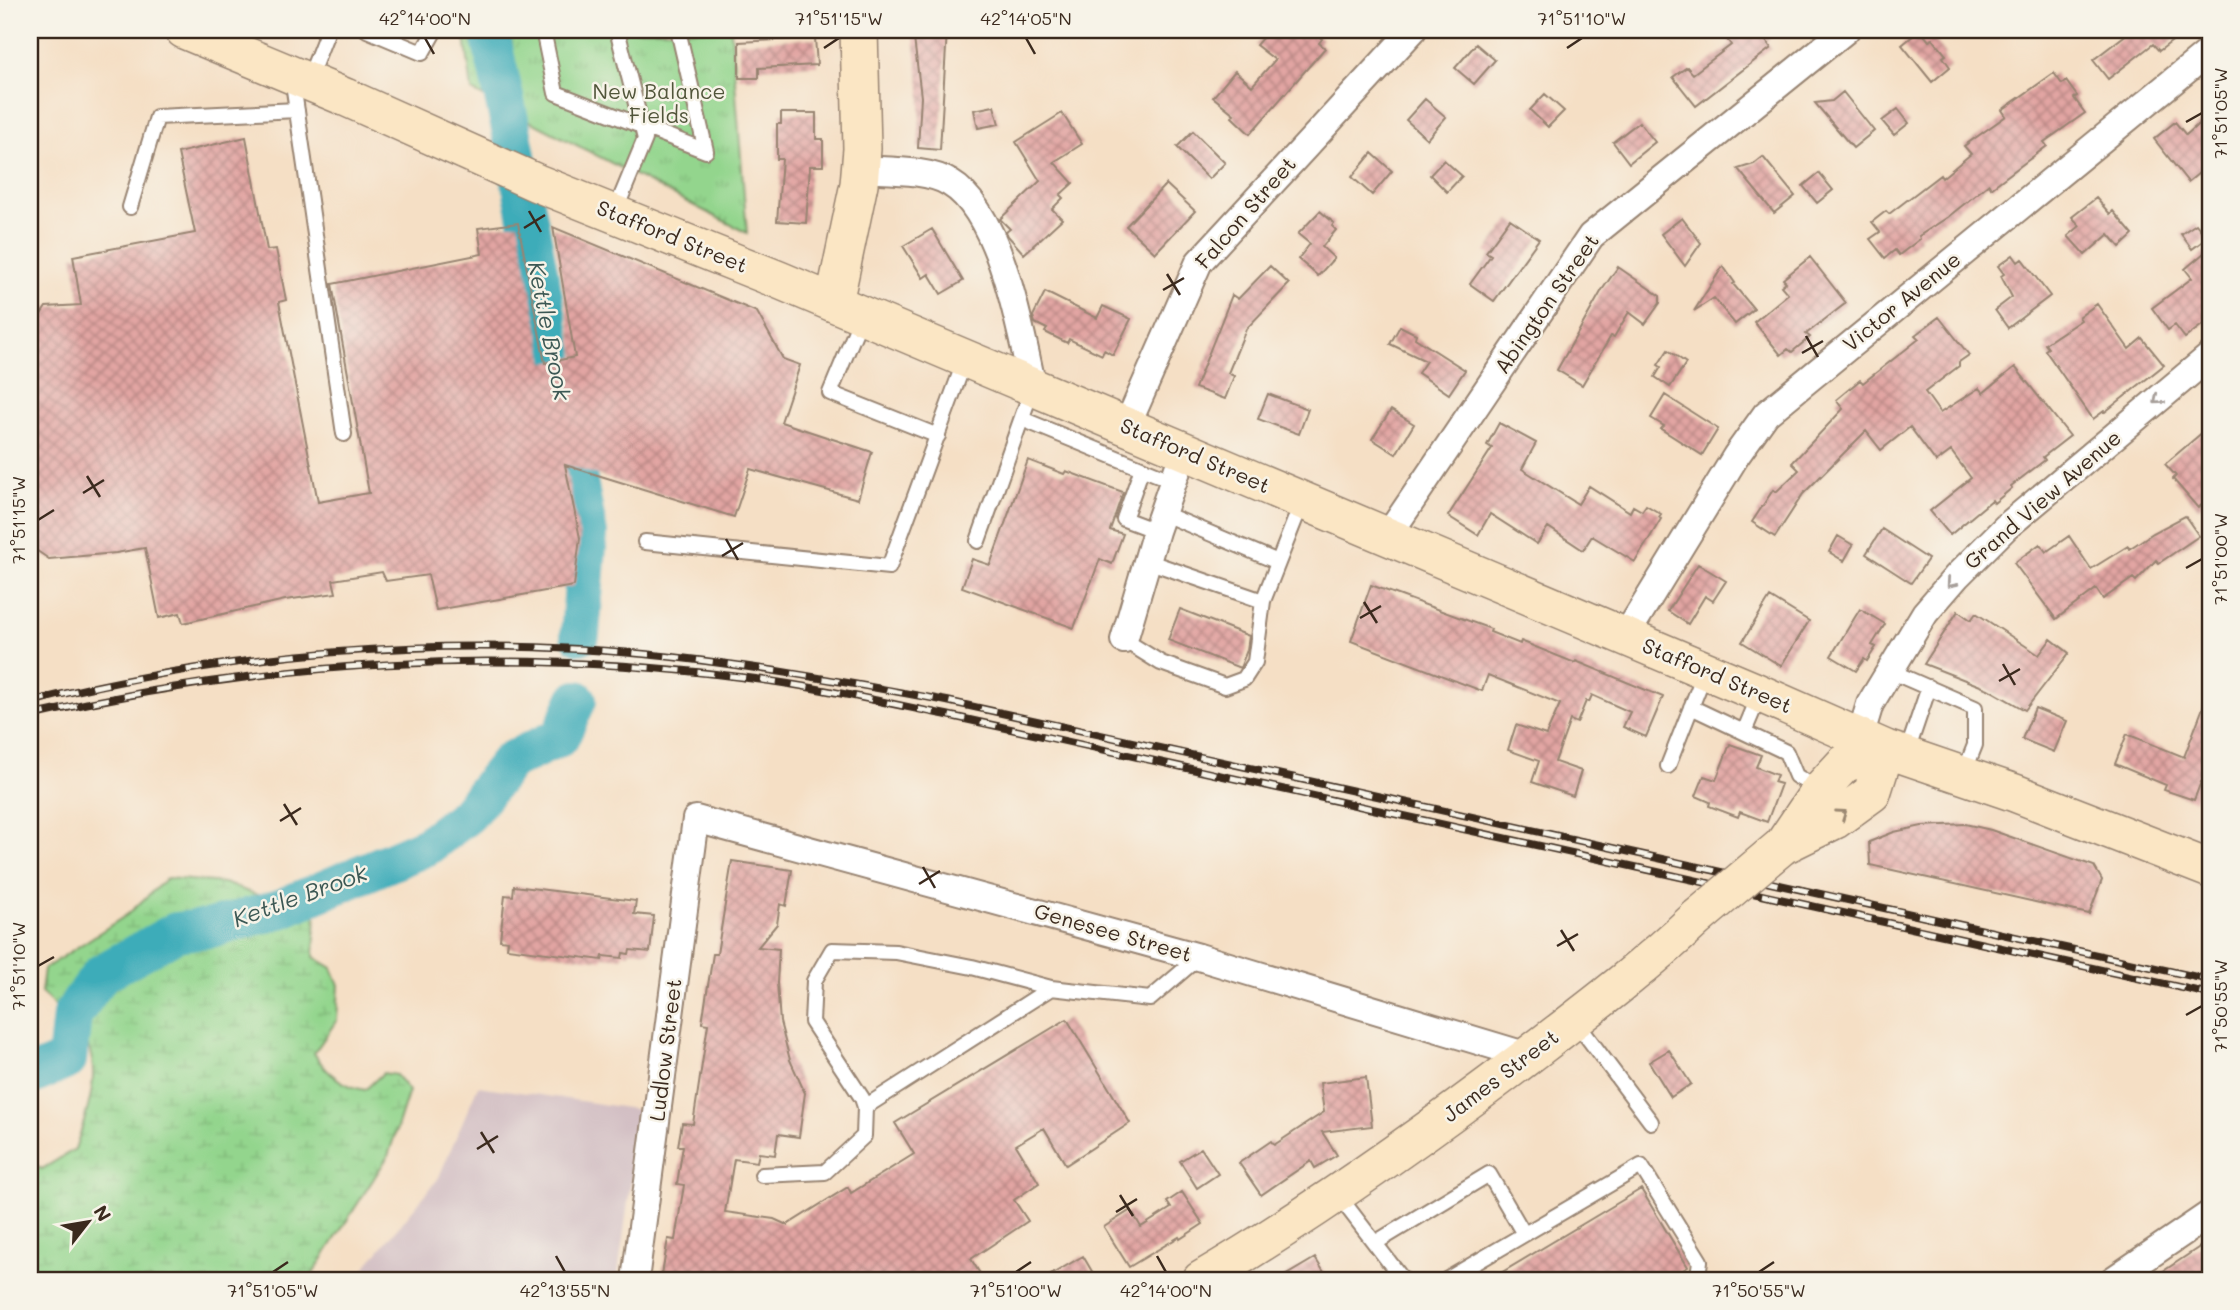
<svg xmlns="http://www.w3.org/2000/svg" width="2240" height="1310" font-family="Mali,sans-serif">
  <defs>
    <pattern id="wetland-marsh" width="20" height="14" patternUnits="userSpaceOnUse" patternTransform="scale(1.75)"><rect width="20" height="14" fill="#93d58d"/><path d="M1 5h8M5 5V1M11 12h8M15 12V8" fill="none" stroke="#80b779"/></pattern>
    <pattern id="park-tufts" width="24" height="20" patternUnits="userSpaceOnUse" patternTransform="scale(1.75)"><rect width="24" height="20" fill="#93d58d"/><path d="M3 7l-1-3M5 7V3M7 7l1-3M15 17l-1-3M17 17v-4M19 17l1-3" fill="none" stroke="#80b779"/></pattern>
    <pattern id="building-cross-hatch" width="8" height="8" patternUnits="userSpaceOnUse" patternTransform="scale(1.75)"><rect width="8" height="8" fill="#e2a5a3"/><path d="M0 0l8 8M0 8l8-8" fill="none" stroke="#b88784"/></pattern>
  </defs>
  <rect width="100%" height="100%" fill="#f7f3e8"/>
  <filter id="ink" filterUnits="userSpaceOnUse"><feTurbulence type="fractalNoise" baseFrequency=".0143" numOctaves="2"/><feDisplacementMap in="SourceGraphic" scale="14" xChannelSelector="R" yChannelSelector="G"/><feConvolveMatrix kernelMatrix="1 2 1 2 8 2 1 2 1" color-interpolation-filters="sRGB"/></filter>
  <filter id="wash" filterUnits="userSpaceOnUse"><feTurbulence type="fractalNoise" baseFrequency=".00686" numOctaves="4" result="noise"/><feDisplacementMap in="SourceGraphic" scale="28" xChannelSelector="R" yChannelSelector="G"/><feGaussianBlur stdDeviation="1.57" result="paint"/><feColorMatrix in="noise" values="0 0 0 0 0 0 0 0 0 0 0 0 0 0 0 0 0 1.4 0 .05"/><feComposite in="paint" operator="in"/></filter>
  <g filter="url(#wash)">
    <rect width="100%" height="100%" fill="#f5dfc5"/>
    <path fill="#d2bec3" d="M 478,1086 L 641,1110 L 617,1280 L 355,1280 L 438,1179 Z"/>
    <path fill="url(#wetland-marsh)" stroke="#678056" stroke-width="2" d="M 167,878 L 224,883 L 260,896 L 288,895 L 316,911 L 314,957 L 332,968 L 339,985 L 337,1020 L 314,1053 C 326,1073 342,1086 365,1090 L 383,1073 L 396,1075 L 409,1091 L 388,1156 L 309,1280 L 30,1280 L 30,1163 L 42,1169 L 75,1149 C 87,1112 106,1067 80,1032 C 69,1017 53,1005 41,992 L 44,969 L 128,914 Z"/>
    <path fill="url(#park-tufts)" stroke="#678056" stroke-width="2" d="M 464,30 L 731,30 L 747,233 L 472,91 Z"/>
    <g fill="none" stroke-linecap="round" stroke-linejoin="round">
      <path stroke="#3dacb9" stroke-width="40" d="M 489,30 L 511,129 L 588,534 L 580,635
        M 30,1076 L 67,1060 L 72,1015 L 101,974 L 176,932 L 211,928 L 280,909 L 427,846 L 467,815 L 510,761 L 560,737 L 577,700"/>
    </g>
    <g id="blocks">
      <path fill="url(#building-cross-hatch)" d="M 913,30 L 947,30 L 940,150 L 918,148 L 921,97 Z
        M 1269,30 L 1311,30 L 1322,39 L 1319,43 L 1325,48 L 1250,134 L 1232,117 L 1234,114 L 1213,97 L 1235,71 L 1252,86 L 1275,60 L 1256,45 Z
        M 1720,30 L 1782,30 L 1766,41 L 1771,48 L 1696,106 L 1673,77 L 1687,67 L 1693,74 L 1731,45 Z
        M 1920,30 L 1929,41 L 1933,39 L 1946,55 L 1943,57 L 1950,67 L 1932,82 L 1902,45 Z
        M 2132,30 L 2187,30 L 2159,51 L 2153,44 L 2108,79 L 2093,60 Z
        M 815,38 L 817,65 L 759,68 L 759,78 L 739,78 L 739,42 Z
        M 1476,44 L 1495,60 L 1474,84 L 1455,68 Z
        M 2054,73 L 2062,84 L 2066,81 L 2077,96 L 2074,98 L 2085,113 L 2044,142 L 2047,146 L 1991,188 L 1989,184 L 1948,217 L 1919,236 L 1920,239 L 1899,255 L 1895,250 L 1885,258 L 1870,239 L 1880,232 L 1872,222 L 1886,211 L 1889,214 L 1940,175 L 1942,178 L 1971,154 L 1964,146 L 2006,116 L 2002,110 Z
        M 1843,92 L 1874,131 L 1853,148 L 1815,103 L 1832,101 Z
        M 1545,94 L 1564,111 L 1548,127 L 1530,110 Z
        M 1425,99 L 1446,117 L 1427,139 L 1406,120 Z
        M 994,106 L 999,124 L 978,128 L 974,110 Z
        M 1898,109 L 1909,123 L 1894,135 L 1882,121 Z
        M 781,113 L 816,113 L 816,139 L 823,139 L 823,166 L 810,166 L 806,223 L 777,221 L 782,159 L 777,159 L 777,124 L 781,124 Z
        M 1062,113 L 1082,144 L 1054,162 L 1073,183 L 1060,195 L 1063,198 L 1052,209 L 1062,219 L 1024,254 L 1008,236 L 1006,232 L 1010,229 L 1000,219 L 1040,181 L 1016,142 Z
        M 2210,114 L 2210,164 L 2188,182 L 2154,139 L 2175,122 L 2186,135 Z
        M 1639,122 L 1655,142 L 1629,163 L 1613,142 Z
        M 1193,131 L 1225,163 L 1209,179 L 1177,147 Z
        M 246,137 L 267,250 L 276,249 L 286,300 L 279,302 L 318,502 L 369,493 L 332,284 L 482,254 L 478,228 L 518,223 L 545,363 L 575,357 L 553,227 L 757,312 L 783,359 L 800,365 L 781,422 L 872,452 L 858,499 L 750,469 L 734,517 L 565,465 L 580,538 L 574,586 L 436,610 L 428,575 L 386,581 L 382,572 L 333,580 L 336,593 L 285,600 L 183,623 L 180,613 L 159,618 L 145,548 L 116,553 L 49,559 L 30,546 L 30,331 L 46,307 L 81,305 L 73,256 L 195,233 L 178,153 Z
        M 1372,153 L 1392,171 L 1372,195 L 1352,177 Z
        M 1763,157 L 1795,196 L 1774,213 L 1738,169 L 1754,164 Z
        M 1444,160 L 1462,176 L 1447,192 L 1430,175 Z
        M 1819,173 L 1833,190 L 1817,203 L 1803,186 Z
        M 1166,184 L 1195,211 L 1155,253 L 1126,226 Z
        M 2096,198 L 2110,214 L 2113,211 L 2133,235 L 2120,247 L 2109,234 L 2085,255 L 2068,236 L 2080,226 L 2072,217 Z
        M 1320,211 L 1334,223 L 1332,226 L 1336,230 L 1322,247 L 1334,258 L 1318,276 L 1298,259 L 1310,244 L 1298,234 Z
        M 1682,218 L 1701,243 L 1685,266 L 1661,234 Z
        M 1510,219 L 1539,239 L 1494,301 L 1470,284 L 1491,255 L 1486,252 Z
        M 2196,224 L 2207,238 L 2192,249 L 2181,234 Z
        M 932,229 L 963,281 L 941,294 L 929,274 L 923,278 L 903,246 Z
        M 2210,248 L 2210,319 L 2185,338 L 2175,325 L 2168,330 L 2152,308 L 2192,278 L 2185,269 Z
        M 2013,255 L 2018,262 L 2022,259 L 2050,296 L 2008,328 L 1995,310 L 2012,297 L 2001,276 L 2004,274 L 1998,266 Z
        M 1810,257 L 1846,303 L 1806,334 L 1810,337 L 1792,352 L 1788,349 L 1781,355 L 1754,322 L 1788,294 L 1781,286 L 1786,282 L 1783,279 Z
        M 1270,266 L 1289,284 L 1246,329 L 1228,373 L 1234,376 L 1225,399 L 1195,388 L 1232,295 L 1238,299 Z
        M 1723,266 L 1735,283 L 1733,284 L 1754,309 L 1735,324 L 1714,298 L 1694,311 Z
        M 1618,267 L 1660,296 L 1660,303 L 1645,324 L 1629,312 L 1614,337 L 1611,336 L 1582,385 L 1557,370 L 1602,290 Z
        M 1045,292 L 1097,318 L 1103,306 L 1131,319 L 1113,355 L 1104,350 L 1102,355 L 1069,339 L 1067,343 L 1045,332 L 1047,329 L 1035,323 L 1033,316 Z
        M 2097,304 L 2129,349 L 2142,338 L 2164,365 L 2105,412 L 2104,411 L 2093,419 L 2045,350 L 2048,348 L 2045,344 L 2081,320 L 2079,317 Z
        M 1939,317 L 1969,355 L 1959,362 L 1959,366 L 1925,392 L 1940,413 L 1979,388 L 1983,393 L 2015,367 L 2070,436 L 2043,457 L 2045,460 L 2011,486 L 2012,488 L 1994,503 L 1992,500 L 1950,535 L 1930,511 L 1971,478 L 1951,451 L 1936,462 L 1910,427 L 1881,450 L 1866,431 L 1803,494 L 1775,537 L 1752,522 L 1773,490 L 1776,492 L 1799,470 L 1792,463 L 1843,409 L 1836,400 L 1860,380 L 1863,383 L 1919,339 L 1915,335 Z
        M 1400,326 L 1416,334 L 1415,338 L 1465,370 L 1449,394 L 1418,373 L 1426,361 L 1390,344 Z
        M 1668,350 L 1686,363 L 1670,387 L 1655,377 L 1661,367 L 1658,365 Z
        M 1268,394 L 1308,409 L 1299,434 L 1258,419 Z
        M 1665,395 L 1718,429 L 1702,455 L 1661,429 L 1664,426 L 1651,418 Z
        M 1391,410 L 1414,424 L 1396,454 L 1372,439 Z
        M 1499,423 L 1536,443 L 1522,469 L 1578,504 L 1589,486 L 1630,512 L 1633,506 L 1642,511 L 1646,505 L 1661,514 L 1659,517 L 1661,519 L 1635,562 L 1592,536 L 1583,550 L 1548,527 L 1537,544 L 1490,514 L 1478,535 L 1448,516 L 1492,448 L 1487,445 Z
        M 2210,426 L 2210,498 L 2198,508 L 2173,479 L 2176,476 L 2165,464 Z
        M 1028,460 L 1064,474 L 1066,471 L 1123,492 L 1110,530 L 1123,534 L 1112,564 L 1100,559 L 1074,628 L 962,587 L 972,559 L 990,565 Z
        M 2185,516 L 2199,536 L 2159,563 L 2156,560 L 2136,581 L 2133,578 L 2103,599 L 2096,589 L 2056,619 L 2014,563 L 2040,544 L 2046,552 L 2069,536 L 2091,569 L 2128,546 L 2129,549 L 2153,533 Z
        M 1882,529 L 1928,559 L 1911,583 L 1866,554 Z
        M 1838,536 L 1853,545 L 1844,561 L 1829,552 Z
        M 1698,564 L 1726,581 L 1713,601 L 1705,596 L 1688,624 L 1668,611 Z
        M 1371,585 L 1491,629 L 1490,632 L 1520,644 L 1521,641 L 1575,663 L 1576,661 L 1663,697 L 1646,737 L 1623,727 L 1630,712 L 1592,695 L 1589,702 L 1586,701 L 1577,723 L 1570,720 L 1555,762 L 1581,771 L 1573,796 L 1532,782 L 1539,761 L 1508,750 L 1516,725 L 1546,735 L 1560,704 L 1488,675 L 1482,691 L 1351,641 Z
        M 1770,597 L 1809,621 L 1781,666 L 1742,642 Z
        M 1180,609 L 1249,636 L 1247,650 L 1240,668 L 1168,640 Z
        M 1860,609 L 1885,624 L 1872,645 L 1876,647 L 1867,661 L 1864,659 L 1856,671 L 1831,656 Z
        M 1958,611 L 1971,620 L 1976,613 L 2039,655 L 2051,639 L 2069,653 L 2025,710 L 1988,689 L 1924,664 Z
        M 2209,692 L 2210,768 L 2205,783 L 2201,782 L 2194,800 L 2164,790 L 2166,785 L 2115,764 L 2127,734 L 2184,757 Z
        M 2035,708 L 2067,721 L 2054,752 L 2022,739 Z
        M 1730,744 L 1761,755 L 1756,767 L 1777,775 L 1774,782 L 1781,784 L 1767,822 L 1740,812 L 1738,817 L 1709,806 L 1710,802 L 1696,796 L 1704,776 L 1716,780 Z
        M 1965,824 L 1991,830 L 2094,866 L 2102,880 L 2089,914 L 1870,865 L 1869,842 L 1894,832 L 1922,826 Z
        M 732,861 L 792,870 L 786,906 L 780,904 L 777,924 L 758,947 L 779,949 L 777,983 L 780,1022 L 790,1060 L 805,1093 L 799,1137 L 778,1134 L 775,1155 L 759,1153 L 757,1162 L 734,1159 L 725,1212 L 774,1219 L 787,1225 L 848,1187 L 851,1193 L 914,1154 L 895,1123 L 1067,1019 L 1130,1123 L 1066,1165 L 1044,1128 L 1016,1145 L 1039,1183 L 1014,1200 L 1028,1221 L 971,1259 L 984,1280 L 661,1280 L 668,1239 L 675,1240 L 684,1185 L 677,1184 L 683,1146 L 678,1146 L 682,1123 L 693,1124 L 708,1024 L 702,1023 L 713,954 L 717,954 Z
        M 514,886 L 636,901 L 634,914 L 654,916 L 650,952 L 630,950 L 629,954 L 623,953 L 622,958 L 603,956 L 602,960 L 507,948 L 508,941 L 500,940 L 505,895 L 513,896 Z
        M 1669,1050 L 1691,1084 L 1671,1097 L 1649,1062 Z
        M 1366,1077 L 1372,1126 L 1322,1132 L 1337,1155 L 1315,1168 L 1311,1161 L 1261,1195 L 1239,1163 L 1271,1141 L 1274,1145 L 1324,1112 L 1320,1083 Z
        M 1201,1148 L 1218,1174 L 1197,1188 L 1180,1161 Z
        M 1641,1189 L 1688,1267 L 1665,1280 L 1489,1280 Z
        M 1182,1192 L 1203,1224 L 1180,1239 L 1179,1237 L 1129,1267 L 1104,1227 L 1131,1210 L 1141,1227 L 1171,1208 L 1167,1202 Z
        M 2210,1240 L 2210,1280 L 2150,1280 Z
        M 1083,1256 L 1097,1280 L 1042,1280 Z
        M 1315,1258 L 1329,1280 L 1278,1280 Z"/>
    </g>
  </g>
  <g filter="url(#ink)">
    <use href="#blocks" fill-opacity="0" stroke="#988472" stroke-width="2"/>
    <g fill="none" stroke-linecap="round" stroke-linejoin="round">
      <defs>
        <path id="lane" d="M 367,30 L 422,53 L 435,30
          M 543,30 L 556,93 L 706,151
          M 678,30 L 706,151
          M 292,77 L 344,434
          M 308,81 L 328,30
          M 130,207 L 157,117 L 297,110
          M 614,214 L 645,139 L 617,30
          M 862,316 L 830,393 L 938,436
          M 1022,419 L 1173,481
          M 1142,468 L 1124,519 L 1156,531
          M 1162,513 L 1278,562
          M 978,541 L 1032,389
          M 645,542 L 889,567 L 965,360
          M 1147,561 L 1263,601 L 1302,502
          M 1124,640 L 1161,663 L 1225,686 L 1244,679 L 1255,662 L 1263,601
          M 1890,671 L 1975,708 L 1975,745 L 1963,775
          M 1691,707 L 1786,752 L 1796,776 L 1820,790
          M 1744,732 L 1760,694
          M 1906,755 L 1929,687
          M 1668,766 L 1705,672
          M 1576,1022 L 1651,1122
          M 865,1107 L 1051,988
          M 762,1175 L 825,1172 L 864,1136 L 865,1107 L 862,1098 L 812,1022 L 814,981 L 832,950 L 896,952 L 972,967 L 1051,988 L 1150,999 L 1199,957
          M 1338,1195 L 1403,1280
          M 1375,1243 L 1489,1174 L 1524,1234
          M 1446,1280 L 1641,1166 L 1700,1261 L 1698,1276 L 1694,1280"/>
        <path id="street" d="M 860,169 C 886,171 928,169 950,183 C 1001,213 1021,333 1033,388
          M 1126,428 L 1199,262 L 1413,30
          M 1387,537 L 1591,236 L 1846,30
          M 1625,637 L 1736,456 L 1766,414 L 2210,51
          M 1124,640 L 1156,531 L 1184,451
          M 1860,737 L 1870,704 L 1925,613 L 1957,576 L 2006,527 L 2210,356
          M 635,1280 L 696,819 L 1199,957 L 1528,1056
          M 2113,1280 L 2210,1214"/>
        <path id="secondary" d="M 184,30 L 345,97 L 537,183 L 779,280 L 1752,690 L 1886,749 L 2015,793 L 2210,869
          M 834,303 L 859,184 L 862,149 L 859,30
          M 1783,845 L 1820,790 L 1844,764 L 1886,749
          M 1782,846 L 1835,820 L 1872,793 L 1886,749
          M 1201,1280 C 1314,1213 1421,1137 1525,1058 C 1584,1013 1644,968 1698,917"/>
      </defs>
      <use href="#lane" stroke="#988472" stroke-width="18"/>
      <use href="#street" stroke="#988472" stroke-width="30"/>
      <use href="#secondary" stroke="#988472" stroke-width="40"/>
      <use href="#lane" stroke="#fff" stroke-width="14"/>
      <use href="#street" stroke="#fff" stroke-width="26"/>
      <use href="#secondary" stroke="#fbe6c4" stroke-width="37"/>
      <defs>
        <path id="rail" d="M 30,702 C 228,652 441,635 644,654 C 746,664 846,682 947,701 L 2210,980
          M 30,716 C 269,660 504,647 748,678 C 818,687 887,703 956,717 L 2210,994"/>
      </defs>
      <use href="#rail" stroke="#3b2a1e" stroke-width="8"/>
      <use href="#rail" stroke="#f7f3e8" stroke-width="5" stroke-dasharray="16" stroke-linecap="butt"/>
      <defs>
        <path id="secondary-bridge" d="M 1698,917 L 1782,846"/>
      </defs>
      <use href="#secondary-bridge" stroke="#988472" stroke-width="40" stroke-linecap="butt"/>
      <use href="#secondary-bridge" stroke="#fbe6c4" stroke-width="37"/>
    </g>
    <defs><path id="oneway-chevron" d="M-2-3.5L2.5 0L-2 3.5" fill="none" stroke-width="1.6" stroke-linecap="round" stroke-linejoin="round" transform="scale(1.75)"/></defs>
    <g stroke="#a79f9a">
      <use href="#oneway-chevron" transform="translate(2158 400) rotate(140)"/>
      <use href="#oneway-chevron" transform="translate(1951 583) rotate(131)"/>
    </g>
    <use stroke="#9b8871" href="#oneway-chevron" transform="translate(1842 814) rotate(-35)"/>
  </g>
  <path fill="none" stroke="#3b2a1e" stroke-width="2.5" d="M 425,38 L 434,54M 1026,38 L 1035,54M 824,48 L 839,38M 1567,48 L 1582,38M 2186,122 L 2202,113M 529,211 L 541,232M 524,228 L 545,215M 1167,274 L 1180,295M 1163,290 L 1184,278M 1806,336 L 1818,357M 1802,353 L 1823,341M 87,476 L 100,497M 83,493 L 104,480M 38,520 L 54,510M 726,539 L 738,560M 722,556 L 743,543M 2186,568 L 2202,559M 1364,602 L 1377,623M 1360,618 L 1381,606M 2003,664 L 2015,685M 1999,681 L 2020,669M 284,804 L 297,825M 280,821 L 301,808M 923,867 L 935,888M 919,884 L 940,871M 1561,930 L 1574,951M 1557,946 L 1578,934M 38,966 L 54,957M 2186,1015 L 2202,1006M 481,1132 L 494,1153M 477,1149 L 498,1136M 1120,1195 L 1133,1216M 1116,1212 L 1137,1199M 556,1256 L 565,1272M 1157,1256 L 1166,1272M 273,1272 L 288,1262M 1016,1272 L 1031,1262M 1759,1272 L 1774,1262"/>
  <g text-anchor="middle" stroke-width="5" stroke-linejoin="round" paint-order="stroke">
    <g font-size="21" fill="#51553a" stroke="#f7f3e8">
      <text x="659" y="99">New Balance<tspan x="659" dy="24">Fields</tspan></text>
    </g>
    <g font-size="21" fill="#3b2a1e" stroke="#f7f3e8">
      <text transform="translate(1246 213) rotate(-49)" y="7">Falcon Street</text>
      <text transform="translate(672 237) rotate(22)" y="7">Stafford Street</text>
      <text transform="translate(1902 302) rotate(-39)" y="7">Victor Avenue</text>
      <text transform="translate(1547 304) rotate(-55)" y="7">Abington Street</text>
      <text transform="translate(1195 456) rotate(23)" y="7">Stafford Street</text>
      <text transform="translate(2043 500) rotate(-41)" y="7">Grand View Avenue</text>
      <text transform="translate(1717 676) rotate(23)" y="7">Stafford Street</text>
      <text transform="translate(1113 933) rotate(16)" y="7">Genesee Street</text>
      <text transform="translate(666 1050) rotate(-83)" y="7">Ludlow Street</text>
      <text transform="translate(1501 1076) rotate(-37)" y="7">James Street</text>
    </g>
    <g font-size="23" font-style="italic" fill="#3c5854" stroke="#f7f3e8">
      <text transform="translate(549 331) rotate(79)" y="8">Kettle Brook</text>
      <text transform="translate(300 896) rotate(-20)" y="8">Kettle Brook</text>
    </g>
  </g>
  <rect width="2240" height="1310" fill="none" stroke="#f7f3e8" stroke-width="77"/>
  <g transform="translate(88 1222) rotate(59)" stroke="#f7f3e8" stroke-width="5" paint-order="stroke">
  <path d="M0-5L12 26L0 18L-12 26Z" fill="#3b2a1e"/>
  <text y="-10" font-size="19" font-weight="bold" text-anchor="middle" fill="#3b2a1e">N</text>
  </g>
  <rect x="38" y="38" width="2164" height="1234" fill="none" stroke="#3b2a1e" stroke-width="2.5"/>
  <g font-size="18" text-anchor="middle" fill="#3b2a1e">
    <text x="425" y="25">42°14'00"N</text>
    <text x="839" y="25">71°51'15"W</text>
    <text x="1026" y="25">42°14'05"N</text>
    <text x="1582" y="25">71°51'10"W</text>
    <text transform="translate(2221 113) rotate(-90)" y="6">71°51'05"W</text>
    <text transform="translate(19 520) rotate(-90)" y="6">71°51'15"W</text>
    <text transform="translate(2221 559) rotate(-90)" y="6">71°51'00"W</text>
    <text transform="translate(19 966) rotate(-90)" y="6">71°51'10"W</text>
    <text transform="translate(2221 1006) rotate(-90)" y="6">71°50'55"W</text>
    <text x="273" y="1297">71°51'05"W</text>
    <text x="565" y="1297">42°13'55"N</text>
    <text x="1016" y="1297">71°51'00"W</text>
    <text x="1166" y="1297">42°14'00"N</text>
    <text x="1759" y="1297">71°50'55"W</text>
  </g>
</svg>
